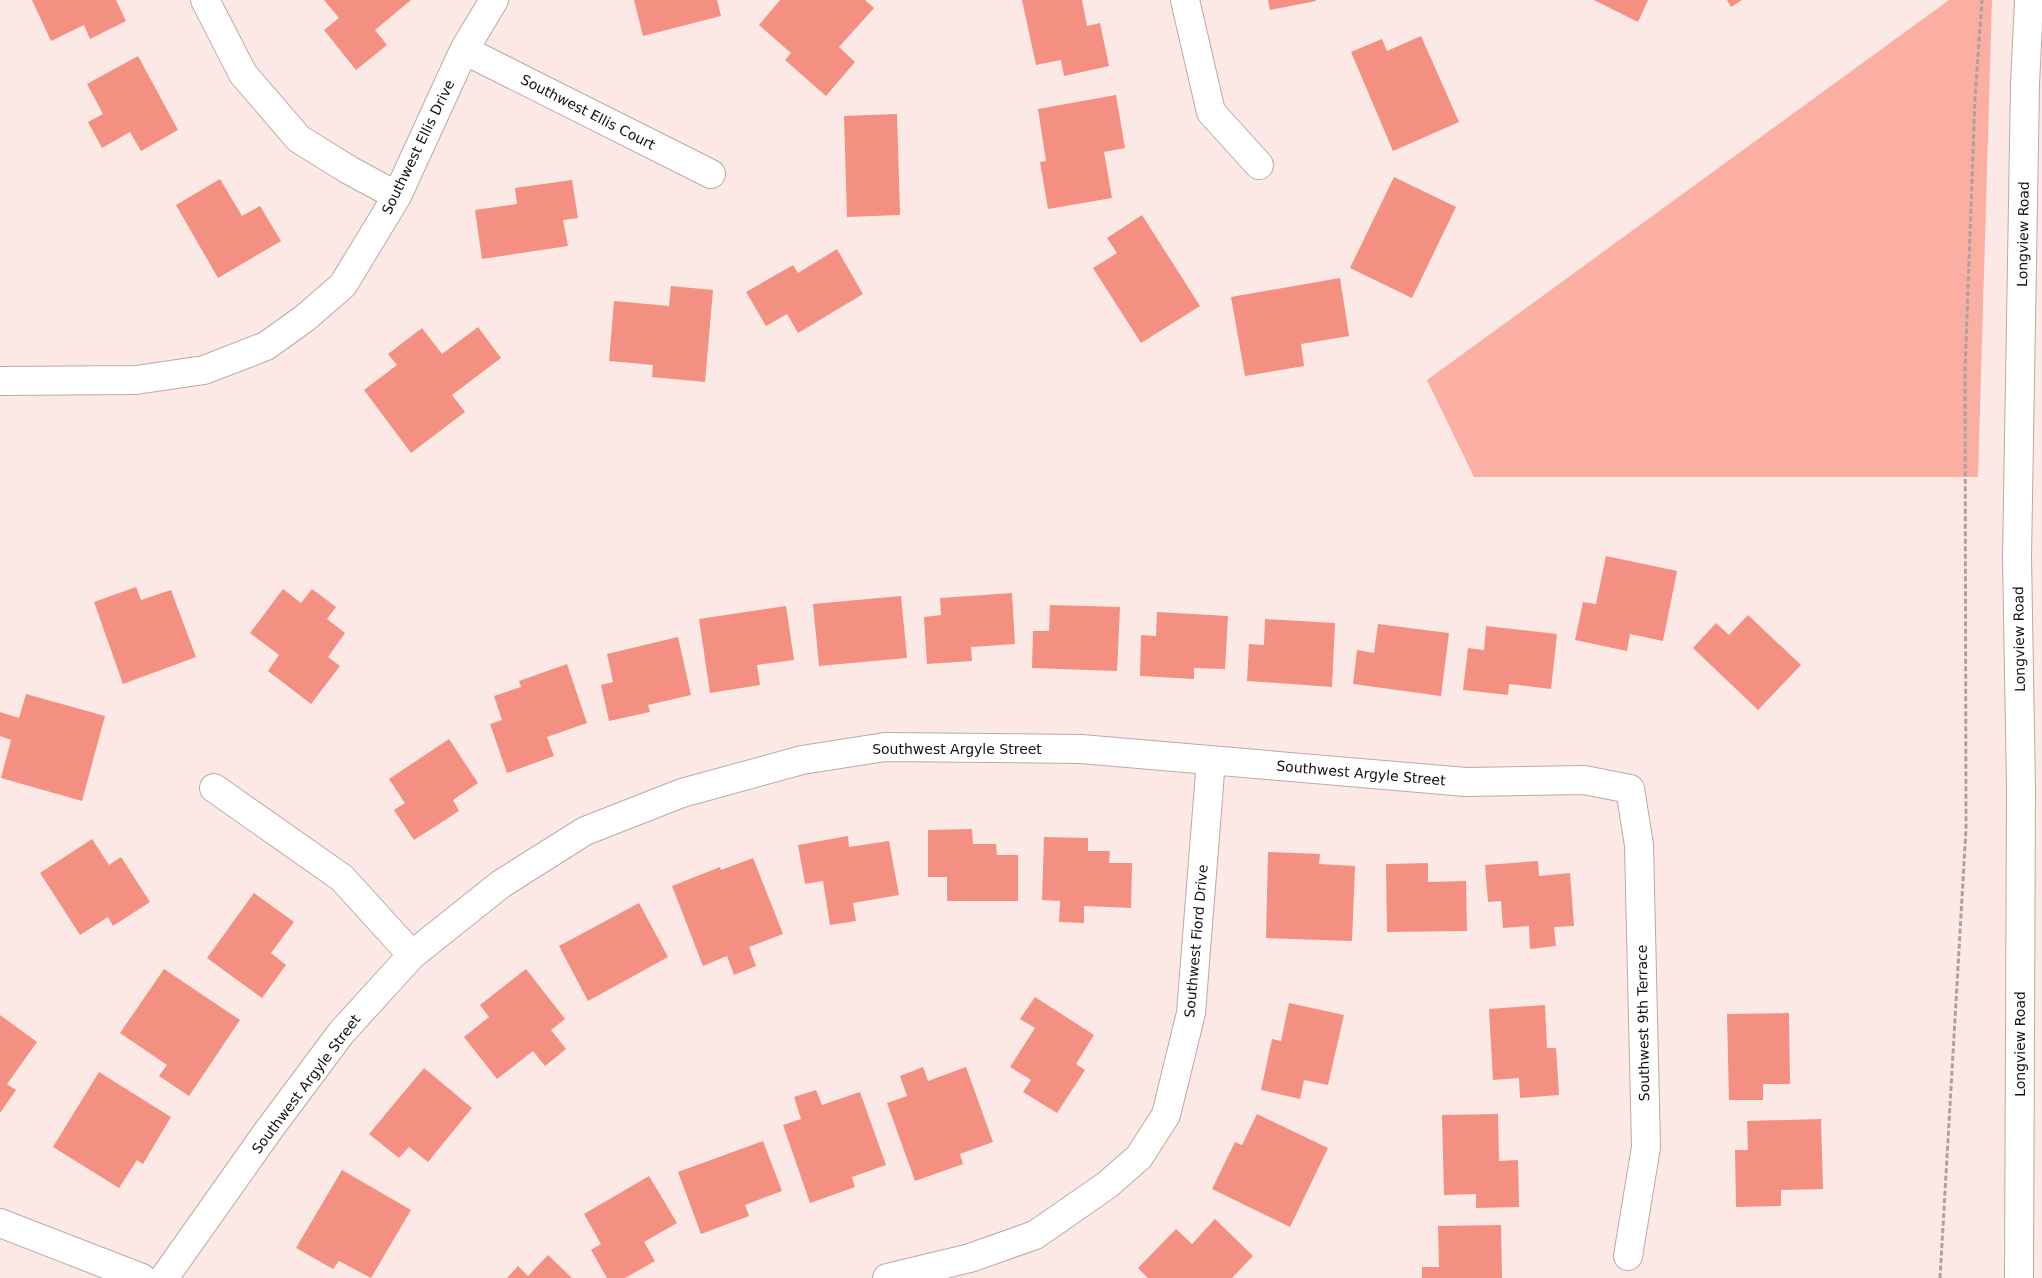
<svg xmlns="http://www.w3.org/2000/svg" width="2042" height="1278" font-family="'DejaVu Sans',sans-serif">
  <rect width="100%" height="100%" fill="#fce9e5"/>
  <path fill="#fbafa2" d="M 1949,0 L 1992,0 L 1978,477 L 1474,477 L 1427,380 Z"/>
  <path fill="#f39081" d="M 32,0 L 116,0 L 126,21 L 90,39 L 84,25 L 51,41 Z
    M 324,0 L 411,0 L 375,30 L 387,45 L 356,70 L 324,30 L 339,18 Z
    M 634,0 L 717,0 L 721,16 L 643,36 Z
    M 780,0 L 865,0 L 874,8 L 839,47 L 855,62 L 826,96 L 785,60 L 791,53 L 759,25 Z
    M 1022,0 L 1082,0 L 1087,26 L 1100,23 L 1109,66 L 1064,76 L 1061,60 L 1036,65 Z
    M 1268,0 L 1316,0 L 1316,1 L 1270,10 Z
    M 1594,0 L 1648,0 L 1638,22 Z
    M 1727,0 L 1742,0 L 1731,7 Z
    M 1421,36 L 1459,122 L 1393,151 L 1351,52 L 1382,39 L 1387,51 Z
    M 138,56 L 178,130 L 141,151 L 130,132 L 102,148 L 88,122 L 103,114 L 87,84 Z
    M 1116,95 L 1125,148 L 1104,152 L 1112,198 L 1048,209 L 1040,162 L 1046,161 L 1038,109 Z
    M 897,114 L 900,215 L 847,217 L 844,116 Z
    M 1394,177 L 1456,207 L 1412,298 L 1350,268 Z
    M 220,179 L 242,216 L 260,206 L 281,241 L 218,278 L 176,205 Z
    M 572,180 L 578,218 L 563,220 L 568,246 L 482,259 L 475,210 L 517,204 L 515,188 Z
    M 1142,215 L 1200,306 L 1141,343 L 1093,268 L 1117,253 L 1107,238 Z
    M 837,249 L 863,294 L 798,333 L 787,314 L 766,326 L 746,292 L 793,265 L 798,273 Z
    M 1340,278 L 1349,336 L 1301,344 L 1304,366 L 1245,376 L 1231,297 Z
    M 671,286 L 713,290 L 705,382 L 652,377 L 653,365 L 609,361 L 614,301 L 669,306 Z
    M 478,327 L 501,358 L 452,395 L 465,412 L 411,453 L 364,390 L 397,365 L 388,354 L 422,328 L 442,354 Z
    M 1606,556 L 1677,571 L 1663,641 L 1630,634 L 1627,651 L 1575,640 L 1583,602 L 1596,604 Z
    M 136,587 L 141,600 L 171,590 L 196,657 L 123,684 L 94,602 Z
    M 283,589 L 301,603 L 312,589 L 336,607 L 327,619 L 345,633 L 328,657 L 340,666 L 311,704 L 268,671 L 279,655 L 250,633 Z
    M 1012,593 L 1015,644 L 971,647 L 972,661 L 927,664 L 924,617 L 941,615 L 940,598 Z
    M 901,596 L 907,658 L 819,666 L 813,604 Z
    M 1050,605 L 1120,607 L 1117,671 L 1032,668 L 1033,631 L 1049,631 Z
    M 786,606 L 794,660 L 757,665 L 760,685 L 710,693 L 699,619 Z
    M 1157,612 L 1228,616 L 1225,669 L 1194,668 L 1194,679 L 1140,676 L 1141,635 L 1156,636 Z
    M 1748,615 L 1801,665 L 1758,710 L 1693,648 L 1716,623 L 1729,635 Z
    M 1265,619 L 1335,623 L 1332,687 L 1247,681 L 1249,644 L 1264,645 Z
    M 1378,624 L 1449,633 L 1441,696 L 1353,684 L 1357,650 L 1374,653 Z
    M 1486,626 L 1557,634 L 1551,689 L 1509,684 L 1508,695 L 1463,690 L 1468,648 L 1484,650 Z
    M 678,637 L 691,695 L 648,705 L 650,712 L 609,721 L 601,685 L 613,682 L 607,654 Z
    M 567,664 L 587,723 L 547,737 L 554,756 L 507,773 L 490,724 L 502,720 L 494,696 L 521,687 L 519,681 Z
    M 26,694 L 105,716 L 82,801 L 1,778 L 11,740 L 0,736 L 0,712 L 19,718 Z
    M 449,739 L 478,783 L 453,800 L 459,811 L 414,840 L 394,810 L 405,803 L 389,779 Z
    M 972,829 L 973,844 L 996,844 L 997,855 L 1018,855 L 1018,901 L 947,901 L 947,877 L 928,877 L 928,830 Z
    M 848,836 L 849,847 L 889,841 L 899,895 L 853,903 L 856,921 L 830,925 L 823,881 L 805,884 L 798,845 Z
    M 1044,837 L 1088,838 L 1088,851 L 1110,851 L 1109,863 L 1132,863 L 1131,908 L 1084,906 L 1084,923 L 1059,922 L 1060,901 L 1042,900 Z
    M 92,839 L 109,865 L 121,857 L 150,902 L 113,926 L 108,917 L 80,935 L 40,873 Z
    M 1268,852 L 1320,854 L 1319,864 L 1355,866 L 1352,941 L 1266,938 Z
    M 753,858 L 783,934 L 749,947 L 756,966 L 734,975 L 727,956 L 703,966 L 672,886 L 720,867 L 721,870 Z
    M 1538,861 L 1539,876 L 1570,873 L 1574,926 L 1554,927 L 1556,946 L 1530,949 L 1529,926 L 1503,928 L 1501,901 L 1488,902 L 1485,865 Z
    M 1428,863 L 1428,882 L 1466,881 L 1467,931 L 1387,932 L 1386,864 Z
    M 254,893 L 294,922 L 271,953 L 286,965 L 262,998 L 207,958 Z
    M 639,903 L 668,957 L 588,1001 L 559,946 Z
    M 164,969 L 240,1020 L 189,1096 L 159,1076 L 167,1065 L 120,1033 Z
    M 526,969 L 565,1019 L 551,1030 L 566,1049 L 545,1066 L 533,1051 L 497,1079 L 464,1037 L 489,1017 L 480,1005 Z
    M 1035,997 L 1094,1035 L 1076,1064 L 1085,1070 L 1057,1113 L 1023,1092 L 1031,1080 L 1010,1067 L 1035,1028 L 1020,1019 Z
    M 1289,1003 L 1344,1015 L 1328,1085 L 1304,1080 L 1300,1099 L 1261,1090 L 1272,1039 L 1281,1041 Z
    M 1545,1005 L 1547,1048 L 1556,1048 L 1559,1095 L 1520,1098 L 1519,1078 L 1493,1080 L 1489,1009 Z
    M 1789,1013 L 1790,1084 L 1763,1084 L 1763,1100 L 1729,1100 L 1727,1014 Z
    M 0,1015 L 37,1042 L 7,1084 L 16,1090 L 0,1113 Z
    M 923,1067 L 928,1081 L 966,1067 L 993,1142 L 960,1154 L 963,1164 L 915,1181 L 887,1103 L 907,1096 L 900,1076 Z
    M 424,1068 L 472,1108 L 428,1162 L 409,1147 L 399,1158 L 369,1134 Z
    M 99,1072 L 171,1117 L 143,1164 L 137,1160 L 119,1188 L 53,1147 Z
    M 816,1090 L 822,1105 L 860,1092 L 886,1165 L 852,1177 L 855,1187 L 810,1203 L 783,1125 L 801,1119 L 794,1097 Z
    M 1257,1114 L 1328,1148 L 1290,1227 L 1212,1189 L 1235,1142 L 1242,1145 Z
    M 1498,1114 L 1499,1161 L 1518,1160 L 1519,1207 L 1476,1208 L 1476,1194 L 1444,1195 L 1442,1115 Z
    M 1821,1119 L 1823,1189 L 1781,1190 L 1781,1206 L 1736,1207 L 1735,1150 L 1748,1150 L 1747,1121 Z
    M 763,1141 L 782,1191 L 745,1205 L 749,1216 L 701,1234 L 678,1172 Z
    M 342,1170 L 411,1210 L 371,1278 L 339,1261 L 333,1269 L 296,1248 Z
    M 649,1176 L 677,1223 L 644,1242 L 655,1261 L 625,1278 L 607,1278 L 591,1250 L 601,1244 L 584,1214 Z
    M 1215,1219 L 1253,1256 L 1232,1278 L 1148,1278 L 1138,1268 L 1176,1229 L 1192,1244 Z
    M 1501,1225 L 1502,1278 L 1422,1278 L 1422,1267 L 1439,1267 L 1438,1226 Z
    M 548,1255 L 572,1278 L 507,1278 L 518,1266 L 528,1276 Z"/>
  <g fill="none" stroke-linecap="round" stroke-linejoin="round">
    <defs>
      <path id="minor" d="M 205,0 L 243,74 L 299,139 L 349,170 L 397,196
        M 1185,0 L 1211,112 L 1259,165
        M 464,50 L 711,174
        M 0,381 L 136,380 L 204,370 L 266,346 L 305,318 L 343,285 L 397,196 L 464,50 L 494,0
        M 214,788 L 342,878 L 412,955
        M 0,1223 L 142,1278
        M 164,1278 L 268,1131 L 341,1033 L 412,955 L 501,884 L 585,831 L 682,793 L 802,760 L 885,747 L 1081,749 L 1466,782 L 1584,780 L 1630,789 L 1639,845 L 1646,1147 L 1628,1256
        M 887,1278 L 970,1258 L 1035,1235 L 1107,1185 L 1139,1157 L 1166,1115 L 1191,1013 L 1211,760"/>
      <path id="tertiary" d="M 2019,1278 L 2021,788 L 2017,557 L 2025,85 L 2029,0"/>
    </defs>
    <use href="#minor" stroke="#bca9a6" stroke-width="30"/>
    <use href="#tertiary" stroke="#bca9a6" stroke-width="30"/>
    <path stroke="#b0a19e" stroke-width="3" stroke-dasharray="5 2.5" stroke-linecap="butt" d="M 1940,1278 L 1966,829 L 1965,370 L 1975,98 L 1982,0"/>
    <use href="#minor" stroke="#fff" stroke-width="28"/>
    <use href="#tertiary" stroke="#fff" stroke-width="28"/>
  </g>
  <g text-anchor="middle" stroke-width="4.5" stroke-linejoin="round" paint-order="stroke">
    <g font-size="14" fill="#150f0e" stroke="#fff">
      <text transform="translate(588 112) rotate(27)" y="5">Southwest Ellis Court</text>
      <text transform="translate(418 147) rotate(-64)" y="5">Southwest Ellis Drive</text>
      <text transform="translate(2023 234) rotate(-89)" y="5">Longview Road</text>
      <text transform="translate(2019 639) rotate(-91)" y="5">Longview Road</text>
      <text x="957" y="754">Southwest Argyle Street</text>
      <text transform="translate(1361 773) rotate(5)" y="5">Southwest Argyle Street</text>
      <text transform="translate(1196 941) rotate(-85)" y="5">Southwest Fiord Drive</text>
      <text transform="translate(1643 1023) rotate(-91)" y="5">Southwest 9th Terrace</text>
      <text transform="translate(2020 1044) rotate(-90)" y="5">Longview Road</text>
      <text transform="translate(306 1084) rotate(-53)" y="5">Southwest Argyle Street</text>
    </g>
  </g>
</svg>
